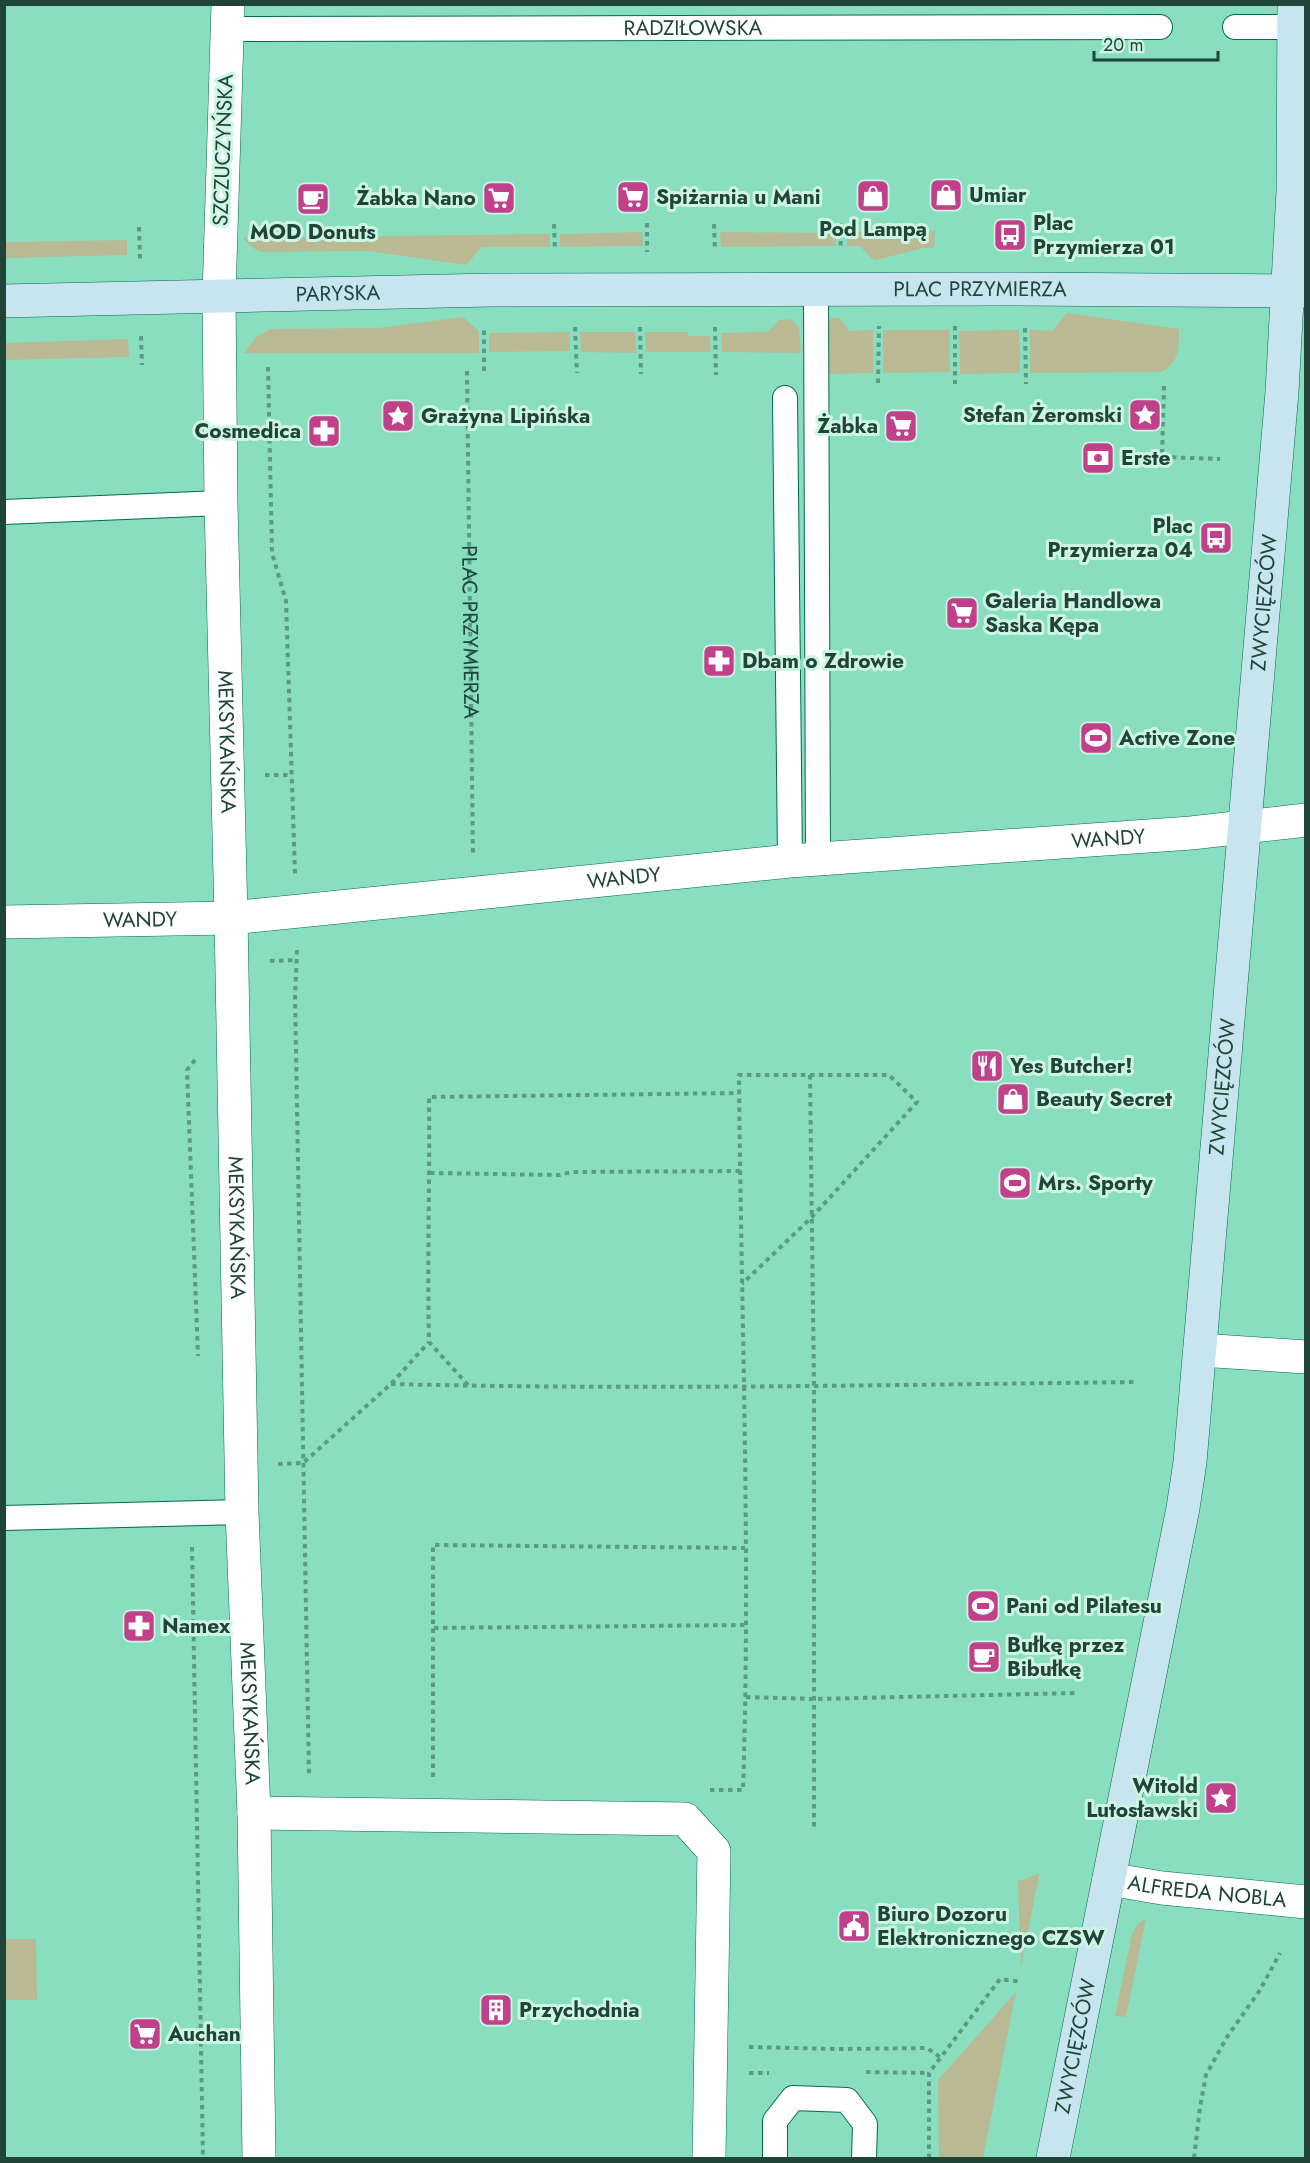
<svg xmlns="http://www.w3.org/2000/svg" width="1310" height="2163" font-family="Jost,sans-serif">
  <rect width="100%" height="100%" fill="#88debf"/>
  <path fill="#b9ba93" d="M 935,231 L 934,248 L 923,248 L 876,260 L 871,258 L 860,246 L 847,246 L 847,232 Z
    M 642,232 L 643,246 L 560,247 L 560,234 Z
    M 720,232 L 836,233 L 836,246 L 721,247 Z
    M 550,234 L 550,247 L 482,247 L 466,265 L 368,251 L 263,252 L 256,250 L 242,238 Z
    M 127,240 L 127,255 L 5,258 L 5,242 Z
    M 1067,313 L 1179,329 C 1179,348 1180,362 1161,372 L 1030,373 L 1030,330 L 1052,331 Z
    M 463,317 L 479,331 L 479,353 L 244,353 L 256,337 L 271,329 L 378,328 Z
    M 831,318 L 840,318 L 849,331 L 873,330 L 873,373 L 827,374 L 827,322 Z
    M 790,319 L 799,327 L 801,353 L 722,352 L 721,333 L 767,332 L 779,320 Z
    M 883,330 L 949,330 L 950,372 L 883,373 Z
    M 1019,330 L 1020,373 L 960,374 L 959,331 Z
    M 570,332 L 570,351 L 489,352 L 489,333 Z
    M 580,332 L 635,332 L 636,353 L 581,352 Z
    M 645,332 L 688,332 L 688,336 L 710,336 L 711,352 L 646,352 Z
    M 128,339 L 129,357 L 5,360 L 5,343 Z
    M 1039,1874 L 1021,1969 L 1018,1881 Z
    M 1146,1919 L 1126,2017 L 1115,2016 L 1132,1934 L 1137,1925 Z
    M 5,1939 L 36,1939 L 37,2000 L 5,2000 Z
    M 1016,1992 L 983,2158 L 939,2158 L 938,2080 Z"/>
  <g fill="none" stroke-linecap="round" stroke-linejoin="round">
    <defs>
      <g id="lane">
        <path d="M 1235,27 L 1294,27"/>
        <path id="s2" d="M 227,29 L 1160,27"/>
        <path d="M 816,289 L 818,859"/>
        <path d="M 785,398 L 790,861"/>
        <path d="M 4,512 L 221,503"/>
        <path d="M 4,1518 L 242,1512"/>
        <path d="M 775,2158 L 775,2121 L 793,2098 L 847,2100 L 865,2124 L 864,2158"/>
      </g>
      <g id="street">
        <path id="s3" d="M 228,4 L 219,296 L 221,503 L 231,918 L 242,1512 L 254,1813 L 259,2158"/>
        <path id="s4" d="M 4,922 L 231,918 L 790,861 L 1191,833 L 1306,820"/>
        <path d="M 1200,1350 L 1306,1357"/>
        <path d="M 254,1813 L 685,1819 L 714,1851 L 709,2158"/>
        <path id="s5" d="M 1109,1879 L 1162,1888 L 1306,1902"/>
      </g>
      <g id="secondary">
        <path id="s6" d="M 4,301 L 491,290 L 1005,289 L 1306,291"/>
        <path id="s7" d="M 1053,2158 L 1183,1508 L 1190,1462 L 1282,392 L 1293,191 L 1294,4"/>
      </g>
    </defs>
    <use href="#lane" stroke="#006b51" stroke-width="26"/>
    <use href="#street" stroke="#006b51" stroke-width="34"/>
    <use href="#secondary" stroke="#006b51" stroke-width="34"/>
    <g stroke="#5b9b84" stroke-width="4" stroke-dasharray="4.5 4.5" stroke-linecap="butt">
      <path d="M 647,223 L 647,252"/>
      <path d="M 840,223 L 841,250"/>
      <path d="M 554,224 L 555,251"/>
      <path d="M 714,224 L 715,251"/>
      <path d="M 139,227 L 140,259"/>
      <path d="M 955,326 L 955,384"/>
      <path d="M 575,327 L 577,373"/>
      <path d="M 640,327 L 641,374"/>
      <path d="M 715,327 L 716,375"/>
      <path d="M 1025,328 L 1026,384"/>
      <path d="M 141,336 L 142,365"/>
      <path d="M 268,367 L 272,553 L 286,601 L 295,874"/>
      <path id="s1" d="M 467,371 L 473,855"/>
      <path d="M 484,371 L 484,327"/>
      <path d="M 878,383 L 879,326"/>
      <path d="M 1164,386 L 1162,457 L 1220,459"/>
      <path d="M 265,775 L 292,775"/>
      <path d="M 297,950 L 295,996 L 309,1776"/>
      <path d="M 270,961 L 297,960"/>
      <path d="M 195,1060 L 187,1070 L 198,1356"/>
      <path d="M 810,1075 L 814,1385 L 814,1827"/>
      <path d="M 430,1173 L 560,1175 L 571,1172 L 741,1171"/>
      <path d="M 391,1384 C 639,1390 887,1385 1136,1382"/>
      <path d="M 468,1385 L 429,1342 C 427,1260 430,1179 429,1097 L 739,1093"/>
      <path d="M 278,1464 L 303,1463 L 391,1384 L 429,1342"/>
      <path d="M 192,1547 L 203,2158"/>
      <path d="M 434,1628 L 746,1625"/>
      <path d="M 746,1697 L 813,1699 L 1077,1693"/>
      <path d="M 433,1777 L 433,1545 L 745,1548"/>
      <path d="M 710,1790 L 743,1790 C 751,1552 741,1313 739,1075 L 889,1075 L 917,1102 L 812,1217 L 742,1284"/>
      <path d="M 749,2047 L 837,2049 L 927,2048 L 940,2057"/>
      <path d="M 866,2072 L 929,2073"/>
      <path d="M 749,2073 L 769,2073"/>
      <path d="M 929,2158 L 929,2073 L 1000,1979 L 1022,1982"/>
      <path d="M 1194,2158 L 1200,2107 L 1206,2075 L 1227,2037 L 1260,1990 L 1280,1953"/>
    </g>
    <use href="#lane" stroke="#fff" stroke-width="24"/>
    <use href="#street" stroke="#fff" stroke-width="33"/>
    <use href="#secondary" stroke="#c7e4ef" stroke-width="33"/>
  </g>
  <defs>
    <symbol id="shop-square" viewBox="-11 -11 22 22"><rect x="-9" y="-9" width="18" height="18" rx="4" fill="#c1408a" stroke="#ccf5e4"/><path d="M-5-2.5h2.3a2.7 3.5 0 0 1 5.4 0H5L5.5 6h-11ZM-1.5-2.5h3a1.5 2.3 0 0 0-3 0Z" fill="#fff"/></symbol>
    <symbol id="supermarket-square" viewBox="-11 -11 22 22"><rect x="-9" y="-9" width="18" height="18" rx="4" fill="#c1408a" stroke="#ccf5e4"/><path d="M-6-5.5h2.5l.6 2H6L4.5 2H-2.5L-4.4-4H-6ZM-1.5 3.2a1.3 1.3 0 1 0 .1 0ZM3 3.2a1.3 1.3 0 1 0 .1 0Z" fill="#fff"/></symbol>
    <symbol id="cafe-square" viewBox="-11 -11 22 22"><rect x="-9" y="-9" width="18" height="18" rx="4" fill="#c1408a" stroke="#ccf5e4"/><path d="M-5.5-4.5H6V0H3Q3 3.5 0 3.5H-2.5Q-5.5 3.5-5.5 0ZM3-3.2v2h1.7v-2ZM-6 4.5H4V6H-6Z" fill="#fff"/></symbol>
    <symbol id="bus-square" viewBox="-11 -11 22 22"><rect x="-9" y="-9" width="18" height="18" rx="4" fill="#c1408a" stroke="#ccf5e4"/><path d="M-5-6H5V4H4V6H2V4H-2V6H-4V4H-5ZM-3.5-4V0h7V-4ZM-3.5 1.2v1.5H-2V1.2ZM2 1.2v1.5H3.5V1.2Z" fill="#fff"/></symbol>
    <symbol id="sight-square" viewBox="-11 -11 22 22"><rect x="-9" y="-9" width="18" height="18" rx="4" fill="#c1408a" stroke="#ccf5e4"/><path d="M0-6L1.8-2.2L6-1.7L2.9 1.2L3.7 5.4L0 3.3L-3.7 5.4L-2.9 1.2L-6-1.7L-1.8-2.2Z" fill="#fff"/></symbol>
    <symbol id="pharmacy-square" viewBox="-11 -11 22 22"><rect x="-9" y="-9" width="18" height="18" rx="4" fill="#c1408a" stroke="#ccf5e4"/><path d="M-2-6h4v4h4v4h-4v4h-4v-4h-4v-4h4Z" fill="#fff"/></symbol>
    <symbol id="bank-square" viewBox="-11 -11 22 22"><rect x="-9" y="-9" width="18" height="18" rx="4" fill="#c1408a" stroke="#ccf5e4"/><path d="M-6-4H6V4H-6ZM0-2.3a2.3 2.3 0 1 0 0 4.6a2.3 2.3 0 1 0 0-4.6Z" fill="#fff"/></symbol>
    <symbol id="stadium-square" viewBox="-11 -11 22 22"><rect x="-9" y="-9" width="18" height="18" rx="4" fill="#c1408a" stroke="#ccf5e4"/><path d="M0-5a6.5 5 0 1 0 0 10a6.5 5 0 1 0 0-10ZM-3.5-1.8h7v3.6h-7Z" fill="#fff"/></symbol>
    <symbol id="restaurant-square" viewBox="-11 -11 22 22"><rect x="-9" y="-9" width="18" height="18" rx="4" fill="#c1408a" stroke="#ccf5e4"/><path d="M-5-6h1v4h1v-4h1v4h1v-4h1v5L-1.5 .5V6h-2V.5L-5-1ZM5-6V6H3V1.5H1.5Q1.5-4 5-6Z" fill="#fff"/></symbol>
    <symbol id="civic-square" viewBox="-11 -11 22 22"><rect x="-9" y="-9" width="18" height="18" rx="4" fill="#c1408a" stroke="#ccf5e4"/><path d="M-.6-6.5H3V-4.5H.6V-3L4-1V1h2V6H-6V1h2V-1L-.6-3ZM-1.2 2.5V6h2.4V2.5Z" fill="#fff"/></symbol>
    <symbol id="building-square" viewBox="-11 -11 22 22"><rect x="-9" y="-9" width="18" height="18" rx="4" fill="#c1408a" stroke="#ccf5e4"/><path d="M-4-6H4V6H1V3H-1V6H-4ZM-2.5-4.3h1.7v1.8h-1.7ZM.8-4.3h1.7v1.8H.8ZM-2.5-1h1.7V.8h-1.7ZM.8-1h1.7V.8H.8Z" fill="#fff"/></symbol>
  </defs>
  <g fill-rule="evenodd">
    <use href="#shop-square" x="927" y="176" width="38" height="38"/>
    <use href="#shop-square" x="854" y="177" width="38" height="38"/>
    <use href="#supermarket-square" x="614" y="178" width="38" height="38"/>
    <use href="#supermarket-square" x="480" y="179" width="38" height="38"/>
    <use href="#cafe-square" x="294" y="180" width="38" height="38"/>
    <use href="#bus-square" x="991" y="216" width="38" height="38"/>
    <use href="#sight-square" x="1126" y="396" width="38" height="38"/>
    <use href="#sight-square" x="379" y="397" width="38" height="38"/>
    <use href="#supermarket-square" x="882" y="407" width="38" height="38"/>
    <use href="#pharmacy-square" x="305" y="412" width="38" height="38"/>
    <use href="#bank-square" x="1079" y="439" width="38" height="38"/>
    <use href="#bus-square" x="1197" y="519" width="38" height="38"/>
    <use href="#supermarket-square" x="943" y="594" width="38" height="38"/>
    <use href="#pharmacy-square" x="700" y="642" width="38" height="38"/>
    <use href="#stadium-square" x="1077" y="719" width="38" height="38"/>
    <use href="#restaurant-square" x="968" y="1047" width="38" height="38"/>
    <use href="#shop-square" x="994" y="1080" width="38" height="38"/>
    <use href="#stadium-square" x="996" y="1164" width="38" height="38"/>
    <use href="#stadium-square" x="964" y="1587" width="38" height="38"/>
    <use href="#pharmacy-square" x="120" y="1607" width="38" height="38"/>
    <use href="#cafe-square" x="965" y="1638" width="38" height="38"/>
    <use href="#sight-square" x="1202" y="1779" width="38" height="38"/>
    <use href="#civic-square" x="835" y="1907" width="38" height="38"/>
    <use href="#building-square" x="477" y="1991" width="38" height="38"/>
    <use href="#supermarket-square" x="126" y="2015" width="38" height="38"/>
  </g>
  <g text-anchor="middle" stroke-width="6" stroke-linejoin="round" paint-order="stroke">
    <g font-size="21" fill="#204438" stroke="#ccf5e4">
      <text dy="7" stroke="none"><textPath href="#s2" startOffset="466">RADZIŁOWSKA</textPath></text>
      <text transform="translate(223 150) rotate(-88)" y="7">SZCZUCZYŃSKA</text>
      <text dy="7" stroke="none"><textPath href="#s6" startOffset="976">PLAC PRZYMIERZA</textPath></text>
      <text dy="7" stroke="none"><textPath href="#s6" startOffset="334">PARYSKA</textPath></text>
      <text dy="7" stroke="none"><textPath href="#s7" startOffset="1572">ZWYCIĘZCÓW</textPath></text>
      <text dy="7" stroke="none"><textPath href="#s1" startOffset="261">PLAC PRZYMIERZA</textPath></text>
      <text dy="7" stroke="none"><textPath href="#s3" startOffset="738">MEKSYKAŃSKA</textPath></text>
      <text dy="7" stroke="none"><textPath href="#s4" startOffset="1108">WANDY</textPath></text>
      <text dy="7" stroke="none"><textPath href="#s4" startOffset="622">WANDY</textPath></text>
      <text dy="7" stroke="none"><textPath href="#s4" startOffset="136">WANDY</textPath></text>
      <text dy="7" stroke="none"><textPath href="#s7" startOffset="1086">ZWYCIĘZCÓW</textPath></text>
      <text dy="7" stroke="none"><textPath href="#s3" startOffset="1224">MEKSYKAŃSKA</textPath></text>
      <text dy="7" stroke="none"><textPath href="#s3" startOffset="1710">MEKSYKAŃSKA</textPath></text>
      <text dy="7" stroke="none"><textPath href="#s5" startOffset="99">ALFREDA NOBLA</textPath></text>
      <text dy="7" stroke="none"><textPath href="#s7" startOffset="114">ZWYCIĘZCÓW</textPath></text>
    </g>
    <g font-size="21" font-weight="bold" fill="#204438" stroke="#ccf5e4" text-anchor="start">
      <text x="969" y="202">Umiar</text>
      <text x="656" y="204">Spiżarnia u Mani</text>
      <text x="476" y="205" text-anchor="end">Żabka Nano</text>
      <text x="1033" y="230">Plac<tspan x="1033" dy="24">Przymierza 01</tspan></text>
      <text x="873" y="236" text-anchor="middle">Pod Lampą</text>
      <text x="313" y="239" text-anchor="middle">MOD Donuts</text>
      <text x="1122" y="422" text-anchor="end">Stefan Żeromski</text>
      <text x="421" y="423">Grażyna Lipińska</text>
      <text x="878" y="433" text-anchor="end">Żabka</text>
      <text x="301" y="438" text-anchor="end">Cosmedica</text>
      <text x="1121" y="465">Erste</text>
      <text x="1193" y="533" text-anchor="end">Plac<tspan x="1193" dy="24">Przymierza 04</tspan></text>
      <text x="985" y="608">Galeria Handlowa<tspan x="985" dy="24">Saska Kępa</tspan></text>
      <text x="742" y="668">Dbam o Zdrowie</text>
      <text x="1119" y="745">Active Zone</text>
      <text x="1010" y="1073">Yes Butcher!</text>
      <text x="1036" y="1106">Beauty Secret</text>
      <text x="1038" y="1190">Mrs. Sporty</text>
      <text x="1006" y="1613">Pani od Pilatesu</text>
      <text x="162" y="1633">Namex</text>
      <text x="1007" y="1652">Bułkę przez<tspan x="1007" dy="24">Bibułkę</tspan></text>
      <text x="1198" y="1793" text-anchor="end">Witold<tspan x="1198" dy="24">Lutosławski</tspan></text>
      <text x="877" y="1921">Biuro Dozoru<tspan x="877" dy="24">Elektronicznego CZSW</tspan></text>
      <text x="519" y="2017">Przychodnia</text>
      <text x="168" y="2041">Auchan</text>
    </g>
  </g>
  <rect width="1310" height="2163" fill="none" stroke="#204438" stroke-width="12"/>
  <path d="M1094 51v9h124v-9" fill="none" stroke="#204438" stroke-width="3"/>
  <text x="1103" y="51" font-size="18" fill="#204438" stroke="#ccf5e4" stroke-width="4.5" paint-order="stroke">20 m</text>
</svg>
